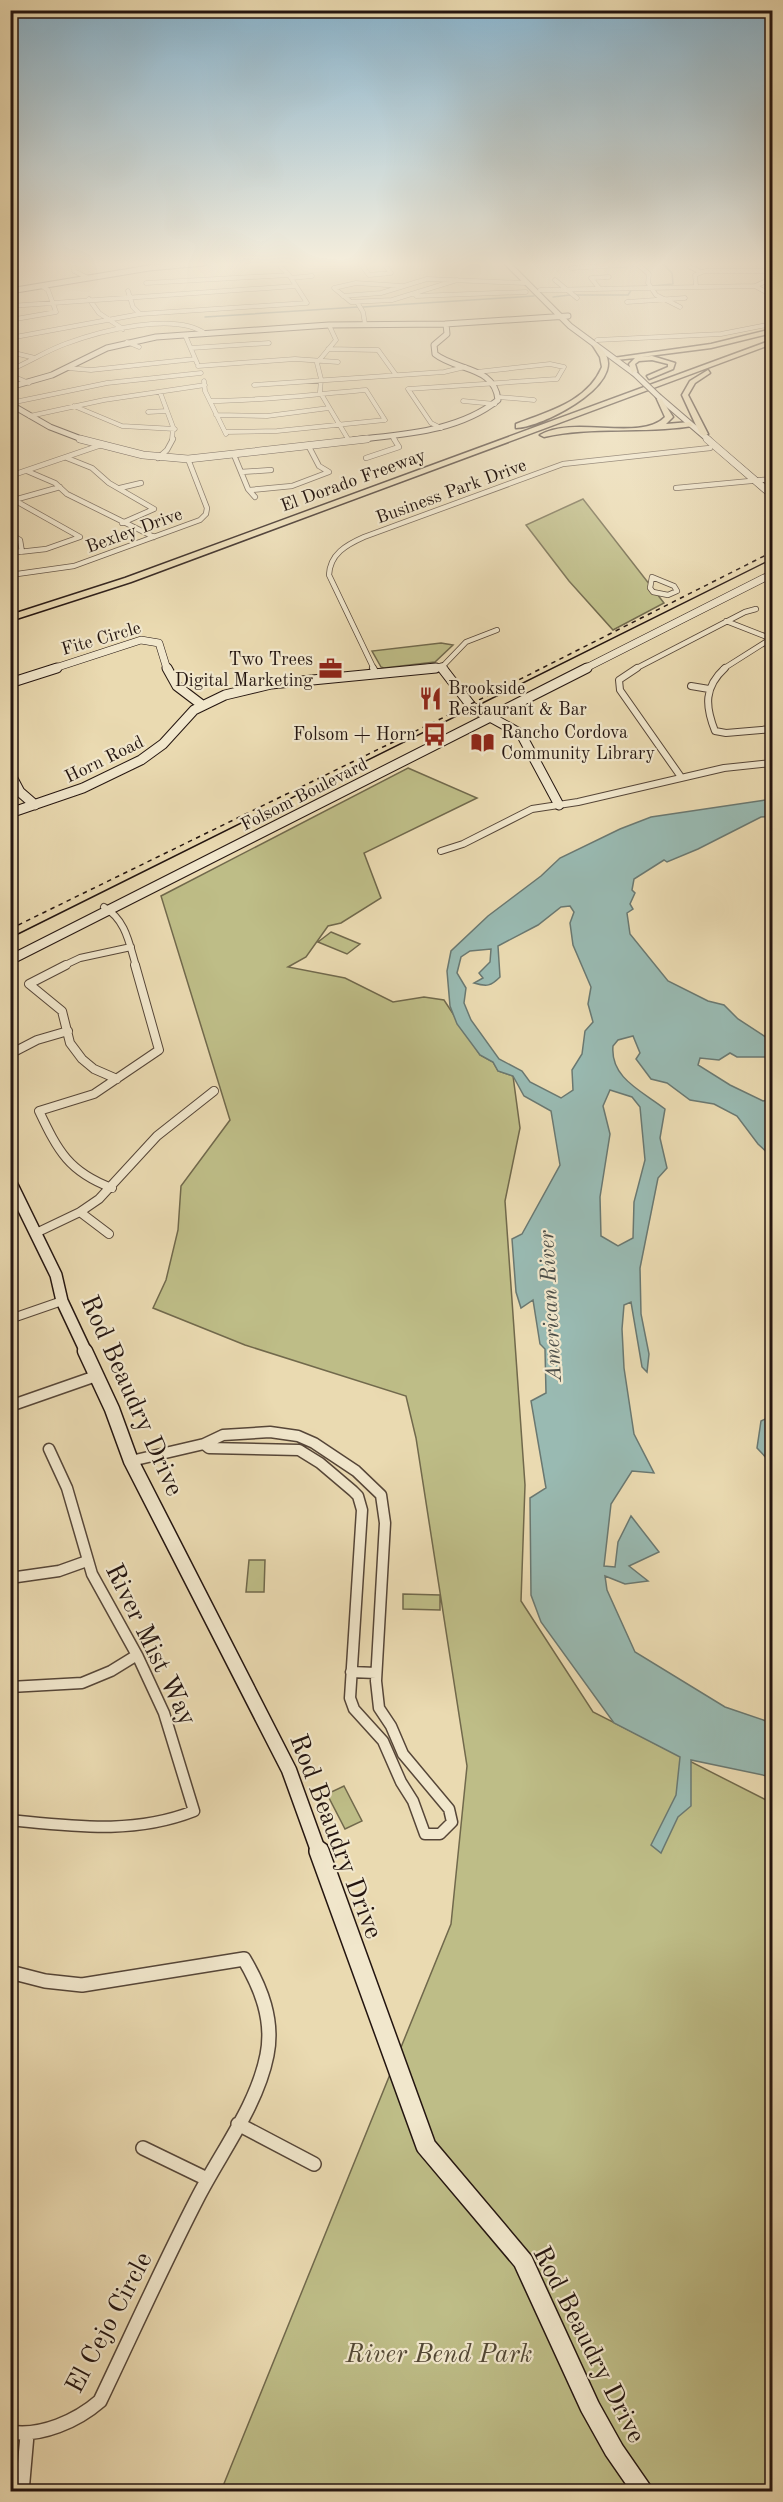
<svg xmlns="http://www.w3.org/2000/svg" width="783" height="2502" font-family="'Old Standard TT',serif">
  <rect width="100%" height="100%" fill="#eadab1"/>
  <filter id="stains"><feTurbulence type="fractalNoise" baseFrequency=".00333" numOctaves="4"/><feColorMatrix values="0 0 0 0 .2 0 0 0 0 .09 0 0 0 0 .02 0 0 0 .5 -.17"/></filter>
  <radialGradient id="worn" r=".72"><stop offset=".6" stop-color="#630" stop-opacity="0"/><stop offset="1" stop-color="#630" stop-opacity=".3"/></radialGradient>
  <path fill="#bebd87" stroke="#71694c" stroke-width="1.5" d="M 583,499 L 664,603 L 613,630 L 569,581 L 526,525 Z
    M 441,643 L 453,645 L 435,662 L 384,668 L 381,667 L 372,651 Z
    M 408,768 L 477,798 L 364,853 L 381,898 L 341,923 L 328,926 L 306,957 L 288,967 L 345,978 L 393,1002 L 424,997 L 444,1000 L 480,1055 L 493,1062 L 498,1071 L 513,1076 L 520,1128 L 505,1201 L 525,1485 L 521,1601 L 593,1712 L 772,1803 L 772,2491 L 221,2491 L 451,1924 L 467,1766 L 416,1438 L 406,1396 L 245,1345 L 153,1308 L 166,1280 L 178,1230 L 181,1186 L 230,1120 L 161,896 Z
    M 331,932 L 360,944 L 347,954 L 318,942 Z
    M 249,1560 L 265,1560 L 264,1592 L 246,1592 Z
    M 403,1594 L 440,1595 L 440,1610 L 403,1609 Z
    M 344,1786 L 362,1821 L 345,1829 L 327,1794 Z"/>
  <path fill="#99bab2" stroke="#6a7871" stroke-width="1.5" fill-rule="evenodd" d="M 772,799 L 772,816 L 761,817 L 698,849 L 667,862 L 664,860 L 634,879 L 632,890 L 635,893 L 630,904 L 633,909 L 627,913 L 630,934 L 668,981 L 708,1001 L 724,1005 L 738,1019 L 772,1041 L 772,1068 L 768,1057 L 737,1057 L 730,1053 L 719,1060 L 700,1058 L 698,1065 L 730,1085 L 763,1101 L 772,1099 L 772,1157 L 758,1144 L 737,1116 L 714,1104 L 690,1100 L 667,1083 L 651,1079 L 636,1059 L 640,1053 L 633,1036 L 618,1040 L 613,1046 C 610,1078 642,1091 665,1109 L 660,1138 L 667,1168 L 658,1178 L 640,1268 L 641,1314 L 649,1354 L 647,1372 L 642,1367 L 631,1302 L 624,1305 L 622,1329 L 624,1368 L 634,1434 L 654,1473 L 632,1471 L 611,1504 L 604,1566 L 615,1567 L 618,1542 L 631,1516 L 659,1552 L 629,1566 L 648,1581 L 625,1584 L 605,1576 L 607,1590 L 635,1652 L 725,1707 L 772,1723 L 772,1777 L 691,1760 L 691,1806 L 678,1817 L 661,1853 L 651,1845 L 676,1795 L 680,1757 L 614,1723 L 541,1622 L 531,1595 L 530,1498 L 546,1488 L 531,1401 L 546,1393 L 545,1349 L 540,1344 L 533,1300 L 521,1308 L 516,1292 L 512,1239 L 522,1234 L 560,1165 L 551,1111 L 524,1096 L 513,1076 L 498,1071 L 493,1062 L 480,1055 L 457,1024 L 450,1006 L 447,971 L 451,951 L 488,916 L 541,876 L 560,858 L 620,829 L 651,817 ZM 570,906 L 574,912 L 570,923 L 573,945 L 591,987 L 588,1004 L 593,1022 L 585,1031 L 582,1054 L 572,1070 L 573,1090 L 561,1098 L 530,1082 L 522,1071 L 499,1059 L 471,1020 L 464,1003 L 466,988 L 457,973 L 461,957 L 470,951 L 491,949 L 490,962 L 479,973 L 483,978 L 474,983 C 487,987 491,986 500,977 L 498,946 L 538,925 L 561,907 ZM 610,1090 L 632,1097 L 640,1107 L 645,1160 L 634,1202 L 633,1238 L 618,1246 L 601,1236 L 600,1197 L 610,1134 L 603,1106 Z
    M 772,1416 L 772,1464 L 757,1448 L 761,1421 Z"/>
  <g fill="none" stroke-linecap="round" stroke-linejoin="round">
    <path stroke="#6a7871" stroke-width="1.5" d="M 652,286 L 673,284 L 672,273 L 662,263
      M 637,287 L 646,286
      M 575,295 L 628,295 L 632,289
      M 553,297 L 570,295
      M 363,307 L 534,296
      M 205,317 L 358,307"/>
    <defs>
      <path id="street-far5" d="M 73,263 L 74,271 L 88,278
        M 360,263 L 369,275 L 391,273 L 383,263
        M 636,263 L 649,274 L 648,283 L 656,295 L 680,307
        M 690,267 L 701,272
        M 571,268 L 638,264
        M 291,278 L 312,276
        M 555,280 L 577,298
        M 146,283 L 289,275
        M 402,286 L 356,283 L 334,288 L 351,302 L 392,300 L 457,280
        M 696,286 L 695,275 L 705,271 L 772,271
        M 755,286 L 766,292
        M 599,288 L 591,278 L 609,277
        M 540,290 L 755,286 L 771,279 L 766,263
        M 128,291 L 133,307 L 140,314
        M 343,296 L 381,293 L 427,279 L 525,283
        M 416,296 L 526,292
        M 89,299 L 99,313 L 123,329
        M 357,302 L 363,312 L 365,324
        M 627,302 L 685,298
        M 10,306 L 296,286
        M 10,320 L 56,312 L 48,290 L 42,286
        M 329,325 L 336,340 L 317,363 L 321,379 L 320,392 L 348,439
        M 185,335 L 197,363
        M 10,338 L 140,314 L 307,303 L 289,275 L 277,263
        M 597,340 L 721,334 L 772,324
        M 127,342 L 139,347
        M 191,348 L 269,343
        M 328,349 L 378,350 L 396,375
        M 10,352 L 35,358
        M 198,366 L 295,359 L 338,362
        M 67,368 L 91,370 L 195,359
        M 10,370 C 29,362 46,351 65,344 C 100,331 175,311 206,334
        M 10,375 L 29,383
        M 204,381 L 205,391 L 226,434
        M 254,385 L 444,372 L 465,367
        M 160,392 L 173,427 L 172,440
        M 498,397 L 534,400
        M 210,401 C 262,401 314,394 366,390 L 385,420 L 277,431 L 225,432
        M 463,401 L 495,404
        M 10,403 L 107,383 L 201,373
        M 74,406 L 122,426 L 175,429
        M 148,412 L 167,411
        M 216,415 L 267,416 L 329,408
        M 30,416 L 104,400 L 205,385
        M 441,428 L 431,423 L 408,389 L 557,379 L 564,367 L 550,364 L 477,372
        M 392,436 L 395,440"/>
      <path id="street-far4" d="M 234,455 L 248,489 L 255,497
        M 67,458 L 92,468 L 109,483 L 154,509 L 122,523
        M 158,458 L 167,450 L 173,439
        M 366,458 L 399,447 L 394,439
        M 27,471 L 55,483 L 67,494 L 154,537
        M 241,472 L 271,470
        M 10,476 L 101,445
        M 120,488 L 141,483
        M 676,488 L 772,479
        M 250,490 L 292,486 L 329,472 L 319,466 L 308,445
        M 10,534 L 20,540 L 22,552
        M 10,553 L 46,549 L 80,537 L 14,500 L 60,487
        M 10,575 L 74,566 L 200,520 L 206,514 L 207,508 L 188,459
        M 652,577 L 674,586 L 677,591 L 668,595 L 653,592 L 650,588 Z
        M 726,621 L 772,639
        M 442,667 L 466,642 L 497,630
        M 374,669 L 329,575 C 330,554 346,545 364,537 L 563,464 L 710,448
        M 635,669 L 745,612 L 756,609
        M 723,669 L 772,638"/>
      <path id="street-far3" d="M 373,668 L 376,673
        M 637,668 L 619,680 L 620,690 L 681,777
        M 725,668 C 704,687 705,706 715,731 L 726,733 L 772,729
        M 691,686 L 709,689
        M 441,851 L 463,844 L 532,809 L 578,802 L 724,768 L 772,763
        M 104,907 C 126,920 129,943 136,966
        M 63,966 L 80,958 L 131,947"/>
      <path id="street-far2" d="M 66,965 L 29,984 L 62,1011 L 70,1043 L 82,1059 L 94,1069 L 117,1079
        M 10,1054 L 37,1040 L 68,1031
        M 112,1188 C 69,1172 58,1151 39,1111 L 94,1094 L 159,1050 L 135,965
        M 80,1212 L 109,1234
        M 36,1233 L 80,1212 L 99,1199 L 157,1136 L 214,1091
        M 10,1319 L 62,1301"/>
      <path id="street-far1" d="M 10,1406 L 96,1376
        M 270,1432 L 298,1436 L 314,1443 L 356,1471 L 381,1495 L 385,1523 L 376,1681 L 379,1708 L 391,1726 L 403,1754 L 449,1809 L 452,1822 L 440,1834 L 425,1834 L 413,1801 L 401,1782 L 383,1741 L 354,1709 L 350,1698 L 362,1510 L 358,1496 L 353,1491 L 320,1463 L 299,1450 L 209,1448 L 204,1444 L 223,1435 Z
        M 131,1461 L 204,1444
        M 10,1578 L 59,1571 L 87,1561
        M 351,1672 L 376,1673
        M 10,1687 L 82,1683 L 111,1671 L 137,1655
        M 10,1820 C 73,1826 133,1835 194,1811 L 164,1713 L 138,1657 L 92,1574 L 67,1488 L 49,1449"/>
      <path id="street" d="M 10,1972 L 45,1981 L 82,1985 L 244,1959 C 261,1988 274,2020 267,2055 C 257,2106 221,2152 197,2199 C 163,2265 132,2334 100,2401 C 77,2421 41,2437 10,2432
        M 238,2124 L 314,2164
        M 143,2148 L 207,2179
        M 22,2492 L 27,2435"/>
      <path id="secondary-far5" d="M 507,263 L 570,326 L 635,374
        M 10,291 L 149,268 L 204,263
        M 10,387 L 52,375 L 107,348 L 156,337 L 329,325 L 445,324 L 568,316
        M 659,397 L 709,440
        M 10,404 L 50,427 L 84,440
        M 354,440 C 403,434 458,432 498,400 C 495,366 456,371 435,354 L 434,345 L 447,334 L 446,324"/>
      <path id="secondary-far4" d="M 80,439 L 143,455 L 188,459 L 367,439
        M 707,439 L 772,495
        M 52,669 L 141,640 L 159,643 L 167,669
        M 421,669 L 442,667 L 444,669
        M 584,669 L 772,574"/>
      <path id="secondary-far3" d="M 167,668 L 177,686 L 202,705
        M 442,668 L 472,707 L 521,734 L 559,805
        M 10,683 L 57,668
        M 772,695 L 772,718
        M 10,773 L 20,792 L 35,805
        M 10,813 L 83,788 L 141,760 L 163,744 L 194,710 L 225,695 L 271,684 L 436,668
        M 10,960 L 587,668"/>
      <path id="secondary-far2" d="M 10,1181 L 56,1275 L 62,1301 L 86,1352"/>
      <path id="secondary-far1" d="M 85,1351 L 112,1409 L 131,1461 L 289,1770 L 319,1853"/>
      <path id="secondary" d="M 319,1851 L 426,2146 L 523,2261 L 590,2407 L 614,2450 L 643,2492"/>
      <path id="highway" d="M 772,329 L 772,333 L 711,348 L 641,357 L 652,356 L 675,363 L 673,369 L 649,379 L 647,376 L 668,367 L 668,364 L 652,360 L 639,361 L 635,364 L 638,374 L 635,376 L 632,374 L 629,364 L 635,358 L 616,360 L 613,358 L 711,344 Z
        M 772,340 L 772,344 L 131,582 L 10,621 L 10,615 L 125,578 Z
        M 596,344 C 642,377 543,428 516,428 L 516,424 C 549,411 587,402 602,367 L 600,357 L 593,346 Z
        M 708,370 L 710,373 L 695,383 L 688,395 L 708,434 L 704,436 L 700,434 L 682,395 L 690,381 Z
        M 659,395 L 673,417 L 666,424 L 690,422 L 693,426 C 643,434 592,426 544,437 L 540,435 C 574,415 640,442 665,417 L 656,397 Z"/>
    </defs>
    <use href="#street-far5" stroke="#564638" stroke-width="5"/>
    <use href="#street-far4" stroke="#564638" stroke-width="6"/>
    <use href="#street-far3" stroke="#564638" stroke-width="8"/>
    <use href="#street-far2" stroke="#564638" stroke-width="10"/>
    <use href="#street-far1" stroke="#564638" stroke-width="13"/>
    <use href="#street" stroke="#564638" stroke-width="16"/>
    <use href="#secondary-far5" stroke="#241510" stroke-width="7"/>
    <use href="#secondary-far4" stroke="#241510" stroke-width="8"/>
    <use href="#secondary-far3" stroke="#241510" stroke-width="11"/>
    <use href="#secondary-far2" stroke="#241510" stroke-width="14"/>
    <use href="#secondary-far1" stroke="#241510" stroke-width="17"/>
    <use href="#secondary" stroke="#241510" stroke-width="22"/>
    <use href="#highway" stroke="#241510" stroke-width="3"/>
    <use href="#street-far5" stroke="#f1e7cc" stroke-width="4"/>
    <use href="#street-far4" stroke="#f1e7cc" stroke-width="4.5"/>
    <use href="#street-far3" stroke="#f1e7cc" stroke-width="6"/>
    <use href="#street-far2" stroke="#f1e7cc" stroke-width="8"/>
    <use href="#street-far1" stroke="#f1e7cc" stroke-width="10"/>
    <use href="#street" stroke="#f1e7cc" stroke-width="13"/>
    <use href="#secondary-far5" stroke="#f1e7cc" stroke-width="5"/>
    <use href="#secondary-far4" stroke="#f1e7cc" stroke-width="7"/>
    <use href="#secondary-far3" stroke="#f1e7cc" stroke-width="9"/>
    <use href="#secondary-far2" stroke="#f1e7cc" stroke-width="11"/>
    <use href="#secondary-far1" stroke="#f1e7cc" stroke-width="14"/>
    <use href="#secondary" stroke="#f1e7cc" stroke-width="19"/>
    <use href="#highway" fill="#eadab1" fill-rule="evenodd"/>
    <path stroke="#241510" stroke-width="1.5" d="M 10,938 L 772,559"/>
    <path stroke="#241510" stroke-width="1.5" stroke-dasharray="4.5 4.5" stroke-linecap="butt" d="M 10,929 L 469,705 L 772,552"/>
    <defs>
      <path id="secondary-bridge" d="M 635,374 L 659,397"/>
    </defs>
    <use href="#secondary-bridge" stroke="#241510" stroke-width="7" stroke-linecap="butt"/>
    <use href="#secondary-bridge" stroke="#f1e7cc" stroke-width="5"/>
  </g>
  <linearGradient id="sky" x2="0" y2="1"><stop stop-color="#88b6d2"/><stop offset="0.43" stop-color="#f6eedc"/><stop offset="1" stop-color="#f6eedc" stop-opacity="0"/></linearGradient>
  <rect width="783" height="613" fill="url(#sky)"/>
  <defs>
    <symbol id="office-bare" viewBox="-9 -9 18 18"><path d="M-6-3h4V-5.5h4V-3h4V5H-6ZM-1-4.5V-3h2v-1.5ZM-6 0V1H6V0Z" fill="#8f2418" stroke="#f1e7cc" stroke-width="2.5" paint-order="stroke"/></symbol>
    <symbol id="restaurant-bare" viewBox="-9 -9 18 18"><path d="M-5-6h1v4h1v-4h1v4h1v-4h1v5L-1.5 .5V6h-2V.5L-5-1ZM5-6V6H3V1.5H1.5Q1.5-4 5-6Z" fill="#8f2418" stroke="#f1e7cc" stroke-width="2.5" paint-order="stroke"/></symbol>
    <symbol id="bus-bare" viewBox="-9 -9 18 18"><path d="M-5-6H5V4H4V6H2V4H-2V6H-4V4H-5ZM-3.5-4V0h7V-4ZM-3.5 1.2v1.5H-2V1.2ZM2 1.2v1.5H3.5V1.2Z" fill="#8f2418" stroke="#f1e7cc" stroke-width="2.5" paint-order="stroke"/></symbol>
    <symbol id="library-bare" viewBox="-9 -9 18 18"><path d="M-6-4Q-3-5.5-.7-3.5V5Q-3 3-6 4ZM6-4Q3-5.5 .7-3.5V5Q3 3 6 4Z" fill="#8f2418" stroke="#f1e7cc" stroke-width="2.5" paint-order="stroke"/></symbol>
  </defs>
  <g fill-rule="evenodd">
    <use href="#office-bare" x="314" y="652" width="33" height="33"/>
    <use href="#restaurant-bare" x="414" y="682" width="33" height="33"/>
    <use href="#bus-bare" x="418" y="718" width="33" height="33"/>
    <use href="#library-bare" x="466" y="726" width="33" height="33"/>
  </g>
  <g text-anchor="middle" stroke-width="4.5" stroke-linejoin="round" paint-order="stroke">
    <g font-size="18" fill="#241510" stroke="#f1e7cc">
      <text transform="translate(353 480) rotate(-20)" y="6">El Dorado Freeway</text>
      <text transform="translate(451 491) rotate(-20)" y="6">Business Park Drive</text>
      <text transform="translate(134 530) rotate(-20)" y="6">Bexley Drive</text>
      <text transform="translate(101 638) rotate(-16)" y="6">Fite Circle</text>
      <text transform="translate(104 759) rotate(-26)" y="6">Horn Road</text>
      <text transform="translate(304 794) rotate(-27)" y="6">Folsom Boulevard</text>
    </g>
    <g font-size="18" fill="#241510" stroke="#f1e7cc" text-anchor="end">
      <text x="313" y="665">Two Trees<tspan x="313" dy="21">Digital Marketing</tspan></text>
      <text x="448" y="694" text-anchor="start">Brookside<tspan x="448" dy="21">Restaurant &amp; Bar</tspan></text>
      <text x="501" y="738" text-anchor="start">Rancho Cordova<tspan x="501" dy="21">Community Library</tspan></text>
      <text x="416" y="740">Folsom + Horn</text>
    </g>
    <g font-size="22" font-style="italic" fill="#4d4f49" stroke="#f1e7cc">
      <text transform="translate(549 1306) rotate(-93)" y="8">American River</text>
    </g>
    <g font-size="26" fill="#241510" stroke="#f1e7cc">
      <text transform="translate(133 1395) rotate(66)" y="9">Rod Beaudry Drive</text>
      <text transform="translate(152 1644) rotate(64)" y="9">River Mist Way</text>
      <text transform="translate(337 1836) rotate(69)" y="9">Rod Beaudry Drive</text>
      <text transform="translate(108 2322) rotate(-62)" y="9">El Cejo Circle</text>
      <text transform="translate(590 2344) rotate(63)" y="9">Rod Beaudry Drive</text>
    </g>
    <g font-size="26" font-style="italic" fill="#524734" stroke="#f1e7cc">
      <text x="439" y="2362">River Bend Park</text>
    </g>
  </g>
  <rect width="783" height="2502" fill="none" stroke="#eadab1" stroke-width="36"/>
  <rect x="12" y="12" width="759" height="2478" fill="none" stroke="#241510" stroke-width="3"/>
  <rect x="18" y="18" width="747" height="2466" fill="none" stroke="#241510" stroke-width="1.5"/>
  <rect width="100%" height="100%" filter="url(#stains)"/>
  <rect width="100%" height="100%" fill="url(#worn)"/>
</svg>
